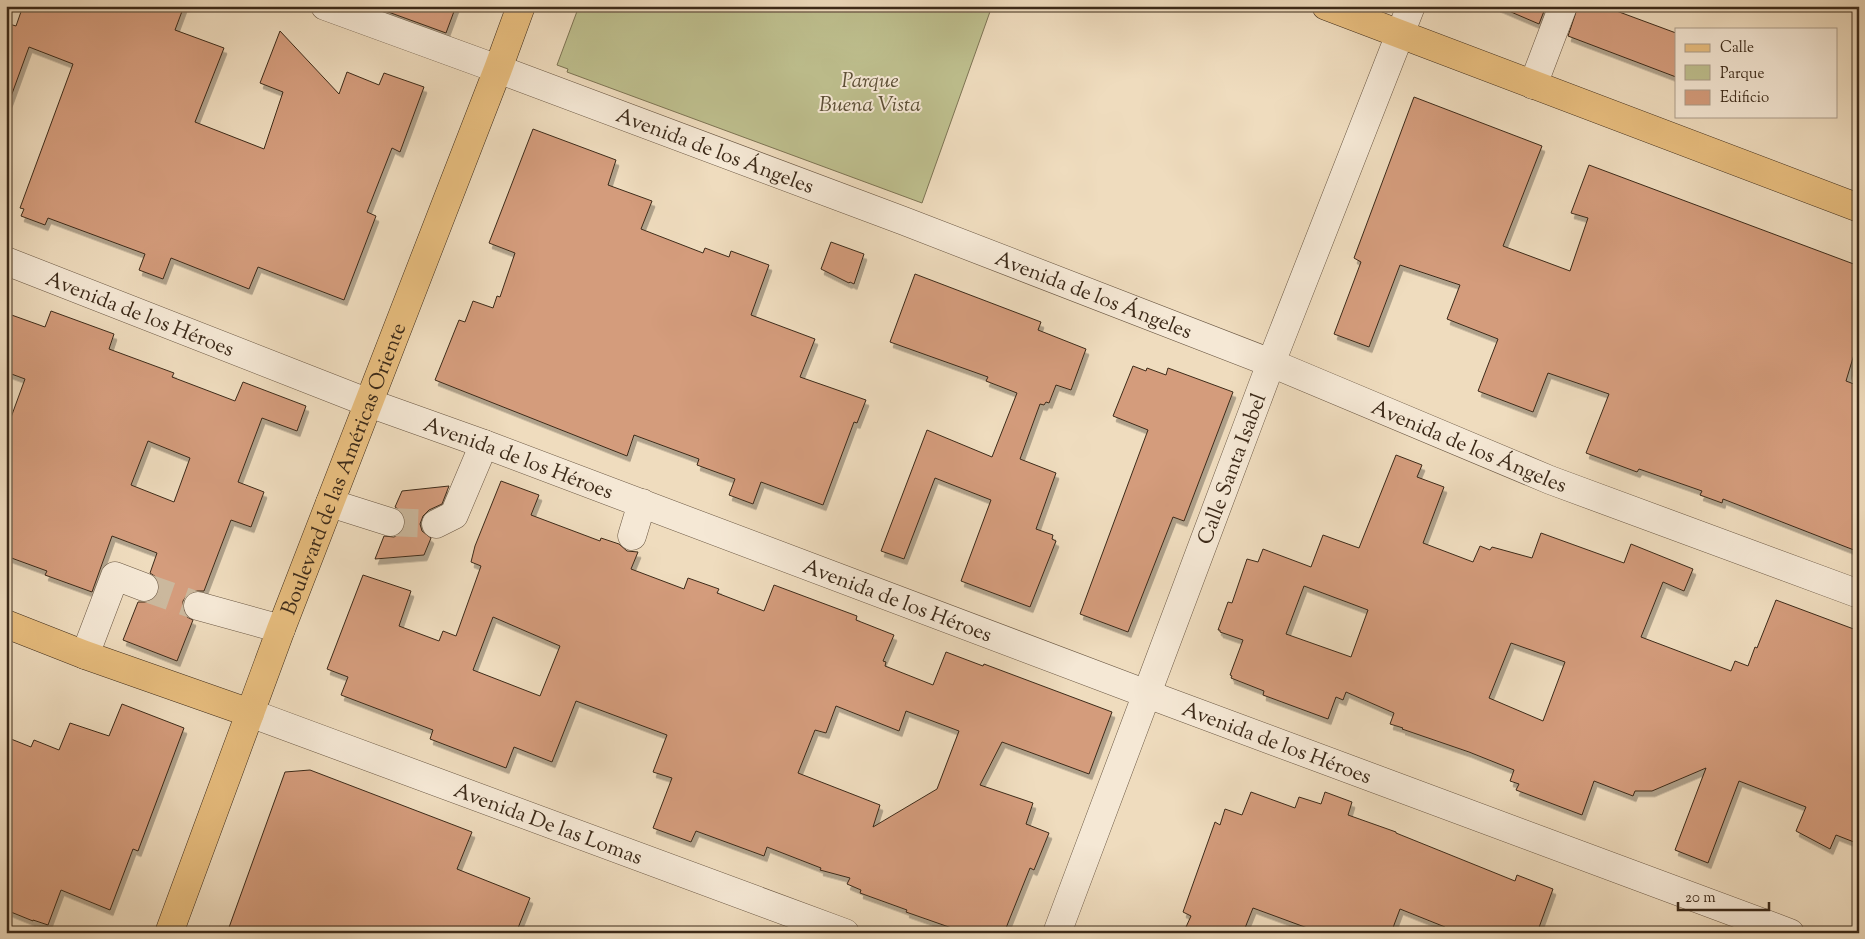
<svg xmlns="http://www.w3.org/2000/svg" width="1865" height="939" font-family="'Sorts Mill Goudy',serif">
  <defs>
    <filter id="shadow"><feDropShadow dx="3" dy="5.5" stdDeviation="0" flood-color="#0004"/></filter>
  </defs>
  <rect width="100%" height="100%" fill="#efdcbe"/>
  <filter id="stains"><feTurbulence type="fractalNoise" baseFrequency=".004" numOctaves="4"/><feColorMatrix values="0 0 0 0 .2 0 0 0 0 .09 0 0 0 0 .02 0 0 0 .5 -.17"/></filter>
  <radialGradient id="worn" r=".72"><stop offset=".6" stop-color="#630" stop-opacity="0"/><stop offset="1" stop-color="#630" stop-opacity=".3"/></radialGradient>
  <path fill="#bebf8e" stroke="#7d7454" d="M 579,6 L 992,6 L 922,203 L 567,72 L 568,69 L 557,65 Z"/>
  <path fill="#d49c7c" stroke="#3c2a19" fill-rule="evenodd" filter="url(#shadow)" d="M 23,6 L 184,6 L 175,30 L 224,48 L 195,122 L 264,149 L 283,92 L 260,83 L 280,31 L 339,94 L 347,72 L 379,85 L 384,73 L 424,87 L 400,152 L 392,148 L 367,212 L 376,216 L 344,300 L 258,267 L 249,289 L 171,258 L 163,279 L 139,270 L 145,254 L 48,218 L 45,225 L 21,216 L 24,209 L 20,208 L 73,64 L 29,47 L 9,102 L 6,102 L 6,23 L 16,26 Z
    M 380,6 L 456,6 L 446,33 L 380,9 Z
    M 1497,6 L 1546,6 L 1539,24 Z
    M 1578,6 L 1603,6 L 1676,33 L 1676,77 L 1568,36 Z
    M 1414,97 L 1542,146 L 1503,246 L 1570,271 L 1588,218 L 1571,213 L 1589,165 L 1859,266 L 1859,338 L 1846,381 L 1859,386 L 1859,552 L 1723,499 L 1722,503 L 1700,495 L 1702,491 L 1639,469 L 1637,472 L 1586,453 L 1609,394 L 1548,373 L 1533,412 L 1478,391 L 1498,339 L 1447,319 L 1460,285 L 1400,265 L 1369,347 L 1334,334 L 1361,262 L 1354,258 Z
    M 533,129 L 616,160 L 608,185 L 652,201 L 641,229 L 703,253 L 705,248 L 729,257 L 731,251 L 769,265 L 751,315 L 815,339 L 800,377 L 866,400 L 857,423 L 854,422 L 823,505 L 761,482 L 753,504 L 729,495 L 735,479 L 697,465 L 699,459 L 634,435 L 627,456 L 435,380 L 459,320 L 465,322 L 473,301 L 493,308 L 497,296 L 500,297 L 515,253 L 489,243 Z
    M 831,242 L 864,254 L 854,284 L 850,282 L 849,283 L 821,269 Z
    M 915,274 L 1041,322 L 1038,330 L 1086,349 L 1071,390 L 1056,385 L 1049,403 L 1046,402 L 1044,405 L 1040,404 L 1020,459 L 1056,473 L 1036,529 L 1053,535 L 1052,539 L 1056,541 L 1030,607 L 961,581 L 991,500 L 935,478 L 904,559 L 881,551 L 927,430 L 992,457 L 1017,393 L 986,381 L 988,377 L 890,342 Z
    M 51,311 L 114,334 L 109,349 L 174,373 L 172,377 L 235,401 L 243,382 L 306,406 L 297,431 L 262,418 L 238,482 L 264,492 L 251,527 L 231,520 L 204,591 L 194,591 L 187,595 L 183,601 L 183,610 L 187,617 L 193,620 L 177,661 L 123,640 L 138,602 L 147,602 L 154,599 L 158,593 L 159,584 L 156,577 L 150,573 L 157,553 L 112,536 L 92,592 L 45,575 L 47,571 L 6,556 L 6,431 L 25,379 L 6,372 L 6,313 L 45,327 ZM 148,441 L 190,458 L 174,502 L 131,485 Z
    M 1133,366 L 1146,371 L 1147,368 L 1166,375 L 1168,368 L 1233,392 L 1184,521 L 1173,517 L 1128,632 L 1080,614 L 1148,430 L 1113,416 Z
    M 1396,455 L 1422,465 L 1417,477 L 1444,487 L 1423,543 L 1473,562 L 1480,546 L 1490,550 L 1492,547 L 1532,558 L 1541,533 L 1624,563 L 1631,544 L 1693,569 L 1684,591 L 1663,582 L 1641,637 L 1731,671 L 1735,661 L 1748,666 L 1755,647 L 1757,648 L 1776,600 L 1859,631 L 1859,844 L 1836,835 L 1830,849 L 1796,831 L 1806,807 L 1739,781 L 1708,863 L 1675,850 L 1706,768 L 1652,791 L 1635,791 L 1633,796 L 1594,781 L 1582,815 L 1516,790 L 1519,784 L 1510,781 L 1514,770 L 1469,752 L 1402,729 L 1403,728 L 1390,724 L 1394,713 L 1346,692 L 1343,700 L 1336,697 L 1328,719 L 1263,695 L 1264,691 L 1231,678 L 1232,676 L 1230,675 L 1243,640 L 1220,632 L 1220,630 L 1218,630 L 1228,602 L 1232,603 L 1247,559 L 1258,562 L 1263,549 L 1311,567 L 1323,535 L 1359,548 ZM 1304,586 L 1368,610 L 1351,657 L 1286,634 ZM 1511,643 L 1565,662 L 1543,721 L 1489,698 Z
    M 501,481 L 539,495 L 531,515 L 600,541 L 601,538 L 619,544 L 627,551 L 638,552 L 631,569 L 684,589 L 688,578 L 719,589 L 717,593 L 764,611 L 774,585 L 857,616 L 856,620 L 894,635 L 883,661 L 886,662 L 885,666 L 933,685 L 946,652 L 983,666 L 984,664 L 1112,712 L 1089,774 L 1002,742 L 980,785 L 1033,803 L 1026,824 L 1049,833 L 1034,870 L 1030,868 L 1004,933 L 966,933 L 906,912 L 907,910 L 860,893 L 861,890 L 847,884 L 850,878 L 820,870 L 821,868 L 767,847 L 764,856 L 696,831 L 691,842 L 653,828 L 672,778 L 653,772 L 667,735 L 576,701 L 552,762 L 514,747 L 506,768 L 430,739 L 433,730 L 341,695 L 348,677 L 327,669 L 363,575 L 411,591 L 399,626 L 439,641 L 443,631 L 456,636 L 481,566 L 471,562 L 475,546 ZM 493,617 L 560,646 L 540,696 L 473,670 ZM 836,706 L 899,731 L 906,711 L 959,731 L 937,789 L 873,827 L 880,805 L 798,773 L 815,730 L 826,733 Z
    M 449,486 L 442,504 L 429,510 L 423,516 L 420,524 L 422,531 L 431,538 L 424,555 L 375,559 L 384,536 L 394,537 L 401,533 L 405,527 L 405,518 L 401,511 L 395,507 L 402,491 Z
    M 122,704 L 184,728 L 138,851 L 133,849 L 110,910 L 61,890 L 48,925 L 33,920 L 33,921 L 6,910 L 6,737 L 31,747 L 34,740 L 59,750 L 70,723 L 109,736 Z
    M 310,770 L 472,832 L 457,869 L 530,898 L 516,933 L 227,933 L 285,772 Z
    M 1251,792 L 1295,808 L 1299,797 L 1321,804 L 1325,792 L 1352,802 L 1348,815 L 1396,832 L 1396,833 L 1515,881 L 1517,875 L 1553,889 L 1537,933 L 1442,933 L 1445,927 L 1400,909 L 1391,933 L 1321,933 L 1253,908 L 1243,933 L 1200,933 L 1186,927 L 1191,916 L 1183,912 L 1215,822 L 1220,825 L 1225,809 L 1242,815 Z"/>
  <g fill="none" stroke-linecap="round" stroke-linejoin="round">
    <path stroke="#cbb89d" stroke-width="28" stroke-dasharray="28 14" stroke-linecap="butt" d="M 390,522 L 436,524
      M 144,587 L 198,606"/>
    <defs>
      <g id="minor">
        <path id="s1" d="M 325,6 L 498,69 L 904,221 L 1271,363 L 1550,480 L 1859,594"/>
        <path d="M 1533,85 L 1563,6"/>
        <path id="s2" d="M 6,261 L 369,403 L 484,444 L 1147,694 L 1790,933"/>
        <path d="M 330,503 L 390,522"/>
        <path d="M 436,524 L 454,515 L 484,444"/>
        <path d="M 632,536 L 642,503"/>
        <path d="M 198,606 L 281,629"/>
        <path d="M 85,655 L 115,576 L 144,587"/>
        <path id="s3" d="M 250,713 L 845,933"/>
        <path id="s4" d="M 1057,933 L 1271,363 L 1411,6"/>
      </g>
      <g id="major">
        <path d="M 1326,6 L 1859,208"/>
        <path d="M 6,624 L 85,655 L 250,713"/>
        <path id="s5" d="M 169,933 L 281,629 L 498,69 L 521,6"/>
      </g>
    </defs>
    <use href="#minor" stroke="#695642" stroke-width="29"/>
    <use href="#major" stroke="#3c2a19" stroke-width="29"/>
    <use href="#minor" stroke="#f5e8d5" stroke-width="28"/>
    <use href="#major" stroke="#e8be7f" stroke-width="28"/>
  </g>
  <g text-anchor="middle" stroke-width="4" stroke-linejoin="round" paint-order="stroke">
    <g font-size="21" font-style="italic" fill="#5c4f36" stroke="#f5e8d5">
      <text x="870" y="87">Parque<tspan x="870" dy="24">Buena Vista</tspan></text>
    </g>
    <g font-size="21" fill="#3c2a19" stroke="#f5e8d5">
      <text dy="7" stroke="none"><textPath href="#s1" startOffset="416">Avenida de los Ángeles</textPath></text>
      <text dy="7" stroke="none"><textPath href="#s1" startOffset="821">Avenida de los Ángeles</textPath></text>
      <text dy="7" stroke="none"><textPath href="#s2" startOffset="144">Avenida de los Héroes</textPath></text>
      <text dy="7" stroke="none"><textPath href="#s1" startOffset="1226">Avenida de los Ángeles</textPath></text>
      <text dy="7" stroke="none"><textPath href="#s2" startOffset="549">Avenida de los Héroes</textPath></text>
      <text dy="7" stroke="none"><textPath href="#s5" startOffset="496">Boulevard de las Américas Oriente</textPath></text>
      <text dy="7" stroke="none"><textPath href="#s4" startOffset="496">Calle Santa Isabel</textPath></text>
      <text dy="7" stroke="none"><textPath href="#s2" startOffset="954">Avenida de los Héroes</textPath></text>
      <text dy="7" stroke="none"><textPath href="#s2" startOffset="1359">Avenida de los Héroes</textPath></text>
      <text dy="7" stroke="none"><textPath href="#s3" startOffset="318">Avenida De las Lomas</textPath></text>
    </g>
  </g>
  <rect width="1865" height="939" fill="none" stroke="#efdcbe" stroke-width="25"/>
  <rect x="8" y="8" width="1850" height="924" fill="none" stroke="#3c2a19" stroke-width="2.5"/>
  <rect x="12" y="12" width="1840" height="914" fill="none" stroke="#3c2a19"/>
  <rect x="1675" y="28" width="162" height="90" fill="#f5e8d5" stroke="#ab9c8a"/>
  <rect x="1685" y="44" width="25" height="8" fill="#e8be7f" stroke="#ab9c8a"/>
  <text x="1720" y="52" font-size="15" fill="#3c2a19">Calle</text>
  <rect x="1685" y="65" width="25" height="15" fill="#bebf8e" stroke="#ab9c8a"/>
  <text x="1720" y="78" font-size="15" fill="#3c2a19">Parque</text>
  <rect x="1685" y="90" width="25" height="15" fill="#d49c7c" stroke="#ab9c8a"/>
  <text x="1720" y="102" font-size="15" fill="#3c2a19">Edificio</text>
  <path d="M1678 902v8h91v-8" fill="none" stroke="#3c2a19" stroke-width="2.5"/>
  <text x="1685" y="902" font-size="15" fill="#3c2a19" stroke="#f5e8d5" stroke-width="4" paint-order="stroke">20 m</text>
  <rect width="100%" height="100%" filter="url(#stains)"/>
  <rect width="100%" height="100%" fill="url(#worn)"/>
</svg>
